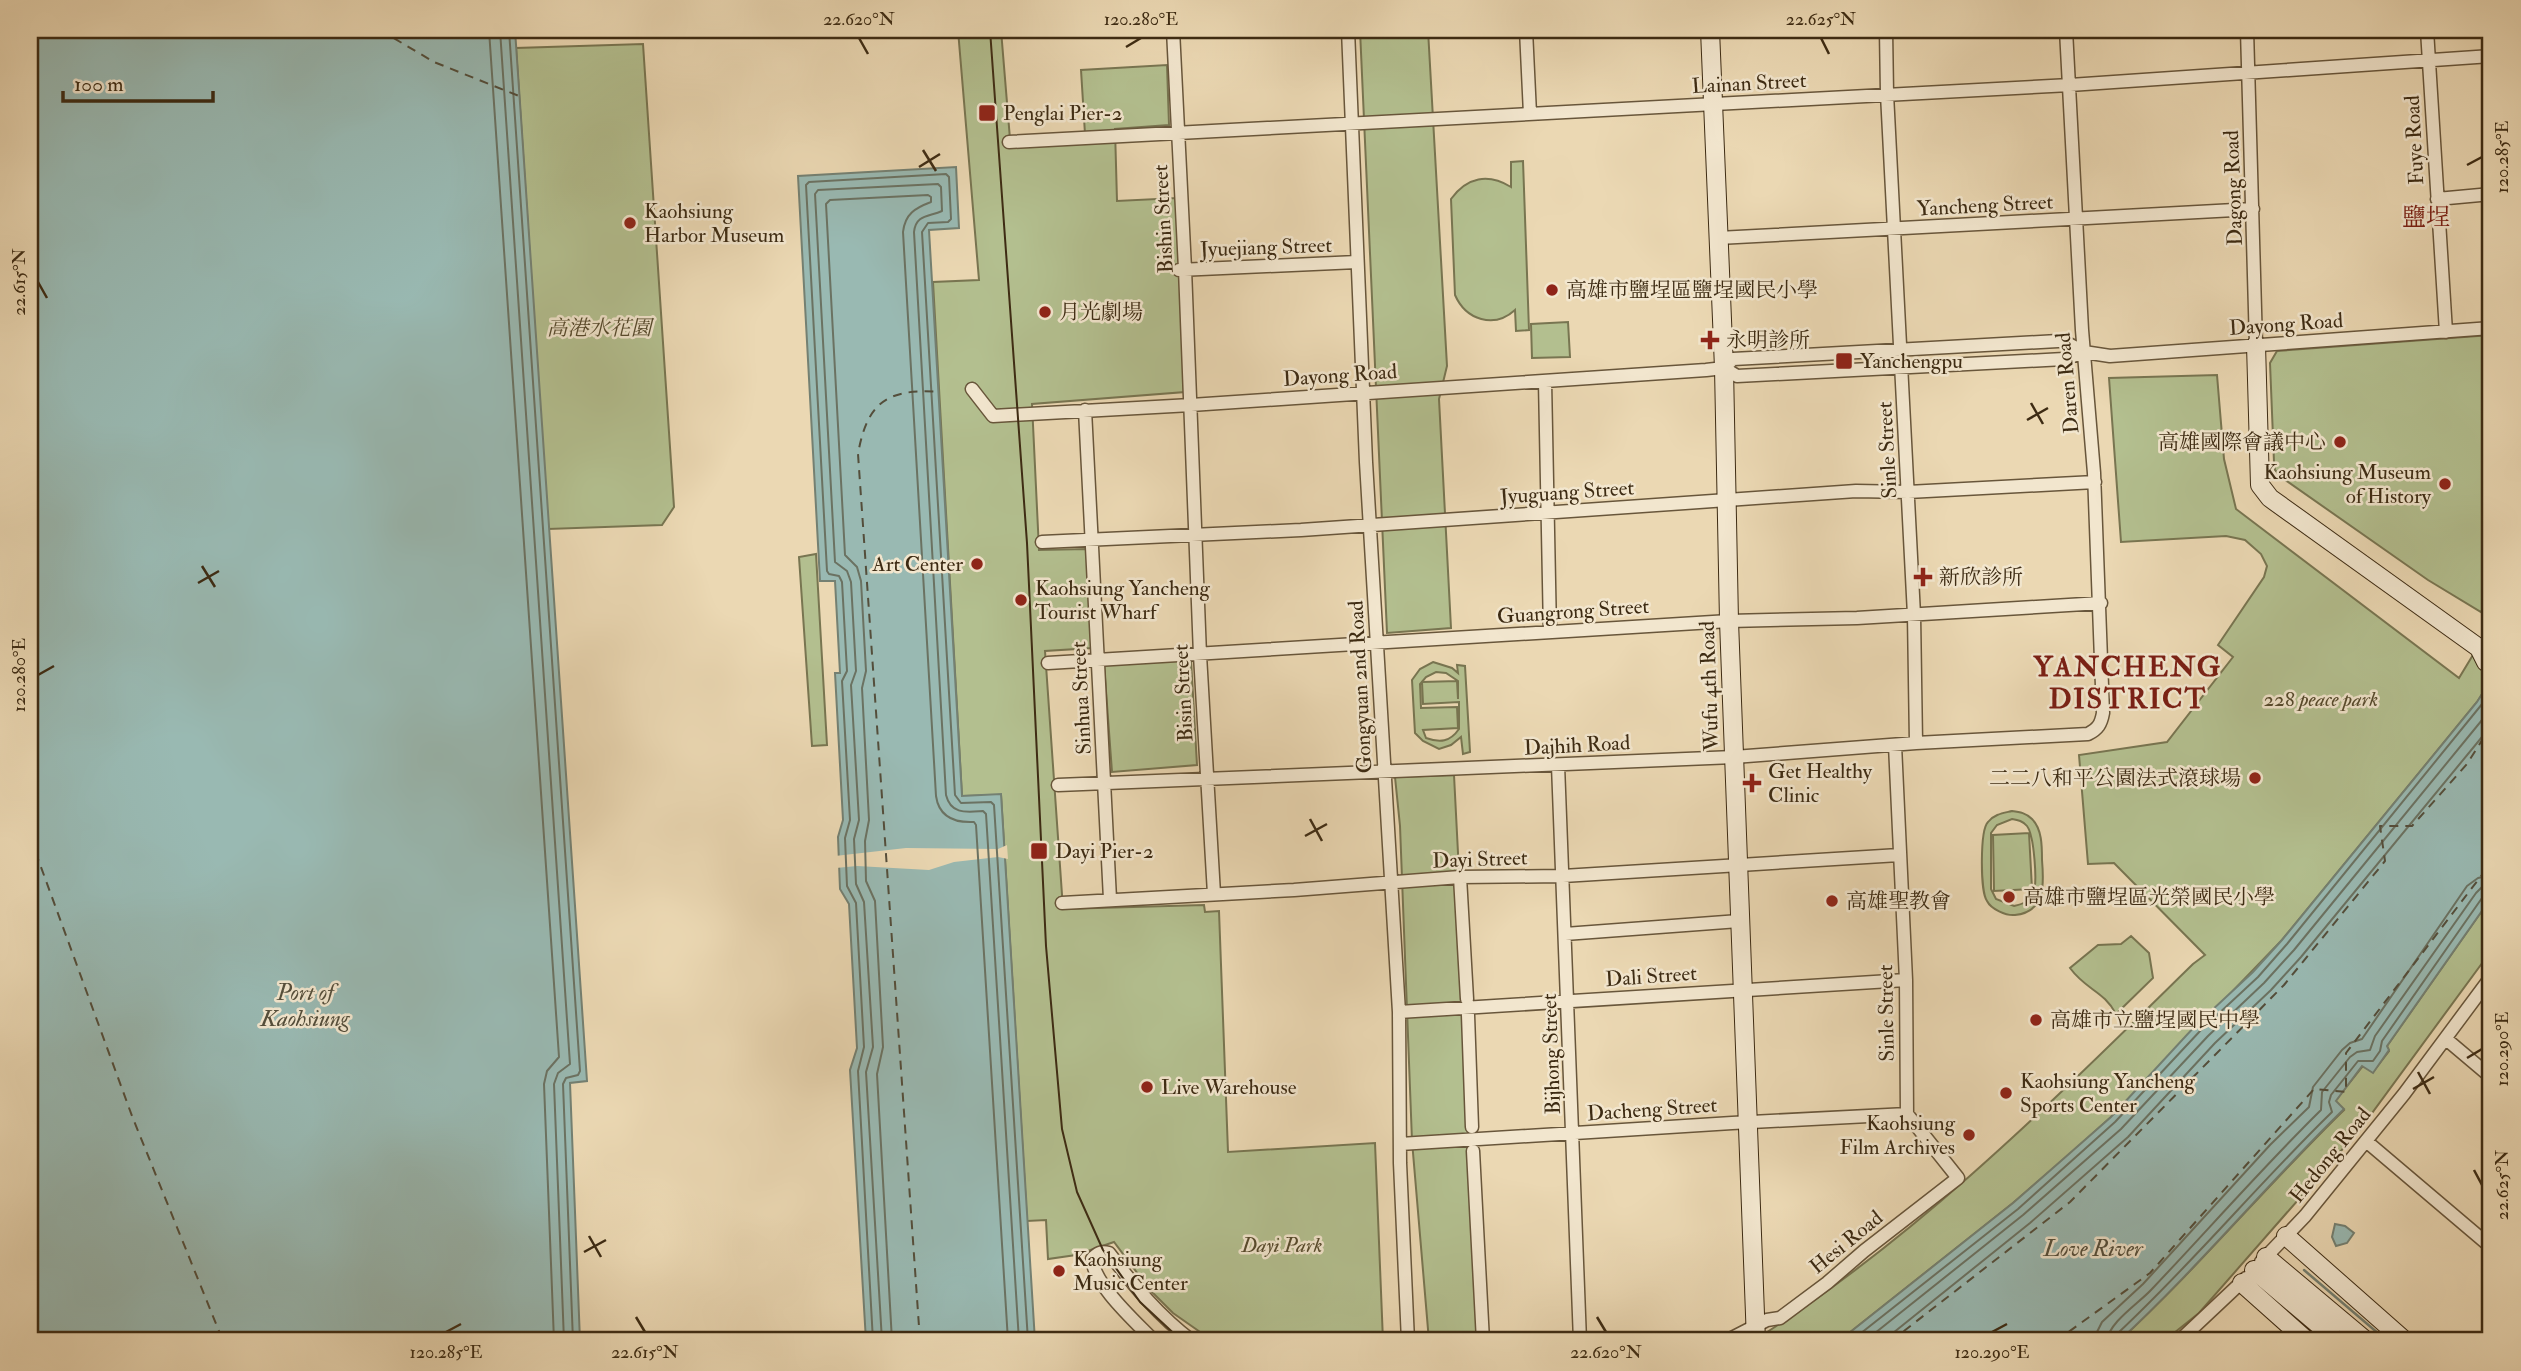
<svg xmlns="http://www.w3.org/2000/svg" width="2521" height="1371" font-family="'IM FELL Double Pica','Noto Serif TC',serif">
  <rect width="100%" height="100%" fill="#ebd8b3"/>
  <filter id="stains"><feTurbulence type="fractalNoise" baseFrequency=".00286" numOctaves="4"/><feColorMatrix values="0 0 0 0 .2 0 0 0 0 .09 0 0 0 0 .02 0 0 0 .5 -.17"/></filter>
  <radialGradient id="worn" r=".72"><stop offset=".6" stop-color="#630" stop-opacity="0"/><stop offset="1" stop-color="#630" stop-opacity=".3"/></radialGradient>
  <path fill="#b3bf8f" stroke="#787551" stroke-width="2" fill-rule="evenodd" d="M 958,30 L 1001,30 L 1010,139 L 1085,134 L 1081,70 L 1167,65 L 1169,125 L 1115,129 L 1117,201 L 1177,198 L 1185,392 L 1032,404 L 1039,550 L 1087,549 L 1093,648 L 1045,651 L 1063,909 L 1204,905 L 1205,912 L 1219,911 L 1228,1152 L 1375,1143 L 1383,1341 L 1213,1341 L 1173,1313 L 1150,1290 L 1114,1242 L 1076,1255 L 1048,1259 L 1046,1220 L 1027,1221 L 1001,795 L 962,796 L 933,282 L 979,280 Z
    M 1360,30 L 1428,30 L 1447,366 L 1439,399 L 1451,628 L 1387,633 Z
    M 643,44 L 674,507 L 662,525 L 548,529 L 516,48 Z
    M 1523,161 L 1529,330 L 1516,331 L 1515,310 C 1494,329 1466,320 1455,295 L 1451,199 C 1467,177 1488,173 1511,187 L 1511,162 Z
    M 1568,322 L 1570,357 L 1532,358 L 1531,324 Z
    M 2491,335 L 2491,595 L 2481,612 L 2428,580 L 2281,477 L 2275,470 L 2274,462 L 2270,363 L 2277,351 Z
    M 2217,375 L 2224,459 L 2236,509 L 2459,678 L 2491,625 L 2491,680 L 2477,702 L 2282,940 L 2111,1117 L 2071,1153 L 2013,1203 L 1839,1341 L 1753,1341 C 1916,1239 2056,1098 2193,964 L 2205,955 L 2114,863 L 2088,864 L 2079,755 L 2167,742 L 2233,657 L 2218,645 L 2264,577 L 2267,566 L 2261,554 L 2245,540 L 2226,536 L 2121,542 L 2109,378 Z
    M 816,554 L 827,745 L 812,746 L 799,557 Z
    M 1191,660 L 1197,765 L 1112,772 L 1104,664 Z
    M 1433,662 L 1452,668 L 1458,673 L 1457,665 L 1465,666 L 1470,752 L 1463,754 L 1461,737 L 1451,745 L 1439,749 L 1423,741 L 1415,733 L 1412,680 L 1420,669 ZM 1436,672 L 1446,673 L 1458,681 L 1458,699 L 1457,681 L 1422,682 L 1423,704 L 1459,702 L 1459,729 C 1450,742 1440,743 1426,738 L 1423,730 L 1458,728 L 1457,707 L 1421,708 L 1420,684 L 1426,677 Z
    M 1454,775 L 1483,1341 L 1429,1341 L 1412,1141 L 1400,826 L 1395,777 Z
    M 2012,811 C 2020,812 2026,813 2032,819 C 2042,829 2042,846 2042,860 C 2044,883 2046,912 2015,915 C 2006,916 1991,909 1987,901 C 1980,891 1980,830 1988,822 C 1994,814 2004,813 2012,811 ZM 2012,819 C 2018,820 2023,821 2027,826 C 2034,835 2038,884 2033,894 C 2028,902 2023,904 2014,906 L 1996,899 L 1991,889 L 1991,833 L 1997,825 Z
    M 2029,833 L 2032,889 L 1994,891 L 1993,835 Z
    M 2491,898 L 2491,951 L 2361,1128 L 2199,1313 L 2164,1341 L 2119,1341 C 2198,1268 2267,1185 2344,1110 L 2335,1101 L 2363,1066 L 2373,1072 L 2389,1051 L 2387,1046 Z
    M 2131,936 L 2149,953 L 2153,978 L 2116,1014 C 2104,991 2086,990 2070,968 L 2098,945 L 2121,944 Z"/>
  <path fill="#99b9b2" stroke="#748072" stroke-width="2" d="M 30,30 L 515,30 L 587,1081 L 570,1083 L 580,1341 L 30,1341 Z
    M 956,167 L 959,228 L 929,230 L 962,796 L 1001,794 L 1035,1341 L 866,1341 L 850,1070 L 857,1048 L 849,904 L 840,889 L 838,837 L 843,820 L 835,673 L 840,673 L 835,581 L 820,581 L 798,176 Z
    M 2491,680 L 2491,898 L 2387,1046 L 2389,1050 L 2373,1073 L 2362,1066 L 2336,1101 L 2344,1109 C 2267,1184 2198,1268 2119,1341 L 1839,1341 L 2013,1203 L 2111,1117 L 2196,1025 L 2253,972 L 2282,940 L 2477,702 Z
    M 2335,1224 L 2345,1226 L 2354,1233 L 2347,1243 L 2336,1246 L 2332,1237 Z"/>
  <path fill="#ebd8b3" d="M 1007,845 L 1008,859 L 998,857 L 954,862 L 929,870 L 857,866 L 836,868 L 835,856 L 906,848 L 998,849 Z"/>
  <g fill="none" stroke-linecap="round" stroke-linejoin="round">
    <path stroke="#6b7262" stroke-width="2" d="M 489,30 L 559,1057 L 547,1071 L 544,1084 L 554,1341
      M 500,30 L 570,1064 L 558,1073 L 554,1084 L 564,1341
      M 509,30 L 580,1071 L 578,1075 L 566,1078 L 563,1084 L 573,1341
      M 873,1341 L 858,1071 L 864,1047 L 856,903 L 847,886 L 845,838 L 850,820 L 842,681 L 847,671 L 842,582 L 839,576 L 829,574 L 827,571 L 806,185 L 809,182 L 946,174 L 949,177 L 951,219 L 948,222 L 928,223 L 922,232 L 955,795 L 961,803 L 991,802 L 994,805 L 1028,1341
      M 882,1341 L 866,1072 L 873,1047 L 864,902 L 856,884 L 854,839 L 859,820 L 851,685 L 856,671 L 851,582 L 847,571 L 835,562 L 815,194 L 818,190 L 938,184 L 941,187 L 942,211 C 929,217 916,214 914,232 L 946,795 C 951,815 967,812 983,811 L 986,814 L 1019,1341
      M 892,1341 L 877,1074 L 883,1047 L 875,901 L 866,881 L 865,841 L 869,820 L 862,688 L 866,671 L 861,581 L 857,567 L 845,555 L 826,204 L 830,200 L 928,195 L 931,197 L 931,202 C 915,208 905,214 903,232 L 936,796 C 939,817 954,823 974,822 L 976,825 L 1008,1341
      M 1851,1341 L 2018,1209 L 2115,1122 L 2201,1030 L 2258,977 L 2287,944 L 2491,693
      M 1865,1341 L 2023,1215 L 2121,1129 L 2208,1036 L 2264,983 L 2294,950 L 2491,709
      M 1883,1341 L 2030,1223 L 2128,1137 L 2215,1043 L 2271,990 L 2301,957 L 2491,726
      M 2096,1341 L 2097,1332 L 2102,1322 L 2143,1284 L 2270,1145 L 2309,1107 L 2313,1087 L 2342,1050 L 2350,1043 L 2362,1039 L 2467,886 L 2478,878 L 2491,875
      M 2107,1341 C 2108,1323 2139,1303 2151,1290 C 2208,1230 2262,1168 2321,1110 L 2322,1092 L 2350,1057 L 2357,1052 L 2370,1050 L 2375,1036 L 2476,893 L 2482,887 L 2491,886
      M 2115,1341 L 2118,1333 C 2193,1263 2258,1184 2332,1112 L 2329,1102 L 2331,1095 L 2358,1061 L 2373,1061 L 2380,1051 L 2382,1041 L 2482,898 L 2491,895"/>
    <path stroke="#748072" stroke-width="2.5" d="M 2304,1270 L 2379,1334"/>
    <path stroke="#544e3b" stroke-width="2" stroke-dasharray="9 7" stroke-linecap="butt" d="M 380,30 L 434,62 L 519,96
      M 30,837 L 132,1116 L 223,1341
      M 920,1341 L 858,454 C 867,402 888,388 940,392
      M 1891,1341 L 2070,1202 L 2284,985 L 2385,861 L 2380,826 L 2412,826 L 2467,764 L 2491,726
      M 2056,1341 L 2150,1273 L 2314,1089 L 2346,1092 L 2346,1053 L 2491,863"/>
    <defs>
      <path id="street" d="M 1173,30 L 1185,269 L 1200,655 L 1214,894
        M 1348,30 L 1366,462 L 1399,1012 L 1400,1163 L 1408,1341
        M 1526,30 L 1530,114
        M 1886,30 L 1887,94 L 1914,615 L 1916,743
        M 2247,30 L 2256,345
        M 2427,30 L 2446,332
        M 1009,142 L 2070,85 L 2491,56
        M 2437,199 L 2491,194
        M 1718,238 L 2253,209
        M 1179,270 L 1357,262
        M 1724,368 L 1737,376 L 2064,359 L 2084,352
        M 1545,381 L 1550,632
        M 972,389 L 993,416 L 1191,405 L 1706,370 L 1724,368 L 1733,359 L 2058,341 L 2063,341 L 2084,352 L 2110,356 L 2491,328
        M 1085,410 L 1110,899
        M 1042,542 L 1301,530 L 1856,491 L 1908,492 L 2095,482
        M 1048,663 L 1729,621 L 1857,618 L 2101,603
        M 1558,765 L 1580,1341
        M 1058,785 L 1734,757 L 1916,743 L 2088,734 C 2098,729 2101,724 2103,713 L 2094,473 L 2082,330 L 2066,30
        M 1460,877 L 1467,999
        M 1062,903 L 1294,890 L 1460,877 L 1563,876 L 1899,855
        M 1565,934 L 1739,921
        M 1399,1012 L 1906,980
        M 1468,1015 L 1472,1127
        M 2446,1039 L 2491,1077
        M 2366,1141 L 2491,1247
        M 1400,1144 L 1732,1123 L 1907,1114
        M 1473,1151 L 1483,1341
        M 2261,1262 L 2305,1216 L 2404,1094 L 2491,977
        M 1154,1341 C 1136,1322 1094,1285 1092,1259 C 1097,1253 1101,1251 1109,1253 C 1134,1286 1159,1316 1192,1341
        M 1515,1341 L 1574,1340
        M 1726,1341 L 1767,1320 L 1780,1318 L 1827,1283 L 1864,1251 L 1958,1178 L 1907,1114 L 1906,980 L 1895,745
        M 2179,1341 L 2246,1278"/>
      <path id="secondary" d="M 1710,30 L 1724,368 L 1729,621 L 1756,1341
        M 2256,345 L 2260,485 L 2270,498 L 2479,648 L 2486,662 L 2491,666
        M 2286,1236 L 2405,1341
        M 2266,1257 L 2366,1341
        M 2254,1270 L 2338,1341
        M 2242,1283 L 2307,1341"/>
    </defs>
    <use href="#street" stroke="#68563b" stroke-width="15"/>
    <use href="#secondary" stroke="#3d2b13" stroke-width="20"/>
    <use href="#street" stroke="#f2e6ce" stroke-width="12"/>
    <use href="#secondary" stroke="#f2e6ce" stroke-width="18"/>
    <path stroke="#3d2b13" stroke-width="2" d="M 990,30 L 1027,543 L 1046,946 L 1062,1129 L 1077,1192 L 1103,1250 L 1140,1302 L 1182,1341"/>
  </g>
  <path fill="none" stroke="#3d2b13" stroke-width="2.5" d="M 859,38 L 868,54M 1821,38 L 1829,54M 1126,47 L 1141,38M 923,150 L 936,171M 2467,165 L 2482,157M 919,167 L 940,154M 38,282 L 47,298M 2031,403 L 2043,424M 2027,420 L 2048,408M 202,566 L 215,587M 198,583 L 219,571M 38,675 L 54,666M 1310,819 L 1322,841M 1305,836 L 1327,824M 2467,1058 L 2482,1049M 2418,1072 L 2430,1094M 2413,1089 L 2434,1077M 2474,1170 L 2482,1185M 589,1236 L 601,1257M 584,1252 L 606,1240M 636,1317 L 645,1332M 1597,1317 L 1606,1332M 446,1332 L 461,1324M 1992,1332 L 2007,1324"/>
  <g fill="#8f2418" stroke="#f2e6ce" stroke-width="2.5">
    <rect x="978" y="104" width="18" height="18" rx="3.5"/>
    <circle cx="630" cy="223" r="7"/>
    <circle cx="1552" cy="290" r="7"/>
    <circle cx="1045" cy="312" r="7"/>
    <path d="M1706.5 329.5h7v7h7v7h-7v7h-7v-7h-7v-7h7z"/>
    <rect x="1835" y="352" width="18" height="18" rx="3.5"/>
    <circle cx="2340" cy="442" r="7"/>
    <circle cx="2445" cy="484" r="7"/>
    <circle cx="977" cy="564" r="7"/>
    <path d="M1919.5 566.5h7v7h7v7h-7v7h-7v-7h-7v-7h7z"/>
    <circle cx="1021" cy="600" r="7"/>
    <circle cx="2255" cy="778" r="7"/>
    <path d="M1748.5 772.5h7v7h7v7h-7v7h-7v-7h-7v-7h7z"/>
    <rect x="1030" y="842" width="18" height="18" rx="3.5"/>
    <circle cx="2009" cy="897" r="7"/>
    <circle cx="1832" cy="901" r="7"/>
    <circle cx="2036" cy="1020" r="7"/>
    <circle cx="1147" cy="1087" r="7"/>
    <circle cx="2006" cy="1093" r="7"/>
    <circle cx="1969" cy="1135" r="7"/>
    <circle cx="1059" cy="1271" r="7"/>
  </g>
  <g text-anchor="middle" stroke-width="5" stroke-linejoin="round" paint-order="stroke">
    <g font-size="21" fill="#3d2b13" stroke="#f2e6ce">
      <text transform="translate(1749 83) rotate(-3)" y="7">Lainan Street</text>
      <text transform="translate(2414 140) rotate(-93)" y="7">Fuye Road</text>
      <text transform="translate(2233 188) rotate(-92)" y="7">Dagong Road</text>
      <text transform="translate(1985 205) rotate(-3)" y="7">Yancheng Street</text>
      <text transform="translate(1163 219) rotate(-93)" y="7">Bishin Street</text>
      <text transform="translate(1266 247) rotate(-2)" y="7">Jyuejiang Street</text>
      <text transform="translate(2286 324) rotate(-4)" y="7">Dayong Road</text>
      <text transform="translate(1340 375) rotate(-4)" y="7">Dayong Road</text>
      <text transform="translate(2067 383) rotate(-95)" y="7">Daren Road</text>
      <text transform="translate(1887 450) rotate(-93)" y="7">Sinle Street</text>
      <text transform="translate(1567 492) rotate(-4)" y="7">Jyuguang Street</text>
      <text transform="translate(1573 611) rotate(-4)" y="7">Guangrong Street</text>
      <text transform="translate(1709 686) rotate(-92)" y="7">Wufu 4th Road</text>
      <text transform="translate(1360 687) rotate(-93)" y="7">Gongyuan 2nd Road</text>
      <text transform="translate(1183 693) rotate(-93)" y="7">Bisin Street</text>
      <text transform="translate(1081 698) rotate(-93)" y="7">Sinhua Street</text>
      <text transform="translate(1577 745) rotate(-3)" y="7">Dajhih Road</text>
      <text transform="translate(1480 859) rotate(-2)" y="7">Dayi Street</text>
      <text transform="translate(1651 976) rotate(-4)" y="7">Dali Street</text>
      <text transform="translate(1886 1013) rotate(-91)" y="7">Sinle Street</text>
      <text transform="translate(1551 1054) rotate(-92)" y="7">Bijhong Street</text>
      <text transform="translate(1652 1109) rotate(-4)" y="7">Dacheng Street</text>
      <text transform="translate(2330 1155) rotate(-51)" y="7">Hedong Road</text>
      <text transform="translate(1846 1242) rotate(-39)" y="7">Hesi Road</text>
    </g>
    <g font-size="21" fill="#3d2b13" stroke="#f2e6ce" text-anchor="start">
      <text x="1003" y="120">Penglai Pier-2</text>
      <text x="644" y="218">Kaohsiung<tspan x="644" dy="24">Harbor Museum</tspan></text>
      <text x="1566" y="297">高雄市鹽埕區鹽埕國民小學</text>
      <text x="1059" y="319">月光劇場</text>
      <text x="1726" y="347">永明診所</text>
      <text x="1860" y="368">Yanchengpu</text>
      <text x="2326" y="449" text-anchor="end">高雄國際會議中心</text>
      <text x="2431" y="479" text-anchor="end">Kaohsiung Museum<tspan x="2431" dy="24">of History</tspan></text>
      <text x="963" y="571" text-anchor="end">Art Center</text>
      <text x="1939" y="584">新欣診所</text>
      <text x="1035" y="595">Kaohsiung Yancheng<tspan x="1035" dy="24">Tourist Wharf</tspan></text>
      <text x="1768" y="778">Get Healthy<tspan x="1768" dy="24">Clinic</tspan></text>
      <text x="2241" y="785" text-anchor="end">二二八和平公園法式滾球場</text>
      <text x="1055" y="858">Dayi Pier-2</text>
      <text x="2023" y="904">高雄市鹽埕區光榮國民小學</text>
      <text x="1846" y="908">高雄聖教會</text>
      <text x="2050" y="1027">高雄市立鹽埕國民中學</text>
      <text x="2020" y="1088">Kaohsiung Yancheng<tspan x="2020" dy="24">Sports Center</tspan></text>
      <text x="1161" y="1094">Live Warehouse</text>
      <text x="1955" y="1130" text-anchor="end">Kaohsiung<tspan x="1955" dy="24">Film Archives</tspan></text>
      <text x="1073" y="1266">Kaohsiung<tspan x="1073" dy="24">Music Center</tspan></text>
    </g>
    <g font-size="21" font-style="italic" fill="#55492c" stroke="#f2e6ce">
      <text x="599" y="335">高港水花園</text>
      <text x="2321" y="706">228 peace park</text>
      <text x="1282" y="1252">Dayi Park</text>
    </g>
    <g font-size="23" font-style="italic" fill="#544e3b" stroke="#f2e6ce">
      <text x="305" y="1000">Port of<tspan x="305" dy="26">Kaohsiung</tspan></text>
      <text x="2093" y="1256">Love River</text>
    </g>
    <g font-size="24" fill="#7a1f14" stroke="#f2e6ce">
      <text x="2426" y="225">鹽埕</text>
    </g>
    <g font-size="28" font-weight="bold" letter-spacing="2" fill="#7a1f14" stroke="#f2e6ce">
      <text x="2128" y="676">YANCHENG<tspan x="2128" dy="32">DISTRICT</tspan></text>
    </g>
  </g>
  <rect width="2521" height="1371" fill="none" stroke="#ebd8b3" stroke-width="77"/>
  <path d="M63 91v10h150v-10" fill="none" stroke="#3d2b13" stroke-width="3.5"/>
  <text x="74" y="91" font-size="21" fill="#3d2b13" stroke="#f2e6ce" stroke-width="5" paint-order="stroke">100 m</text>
  <rect x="38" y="38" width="2444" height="1294" fill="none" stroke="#3d2b13" stroke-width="2.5"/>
  <g font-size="18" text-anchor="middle" fill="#3d2b13">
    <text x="859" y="25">22.620°N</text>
    <text x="1141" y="25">120.280°E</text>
    <text x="1821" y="25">22.625°N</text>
    <text transform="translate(2502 157) rotate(-90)" y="6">120.285°E</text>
    <text transform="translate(19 282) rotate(-90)" y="6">22.615°N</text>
    <text transform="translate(19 675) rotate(-90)" y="6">120.280°E</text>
    <text transform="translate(2502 1049) rotate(-90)" y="6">120.290°E</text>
    <text transform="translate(2502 1185) rotate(-90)" y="6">22.625°N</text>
    <text x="446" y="1358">120.285°E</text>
    <text x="645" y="1358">22.615°N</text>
    <text x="1606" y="1358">22.620°N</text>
    <text x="1992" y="1358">120.290°E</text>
  </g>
  <rect width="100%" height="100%" filter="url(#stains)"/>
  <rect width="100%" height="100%" fill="url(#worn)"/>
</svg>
